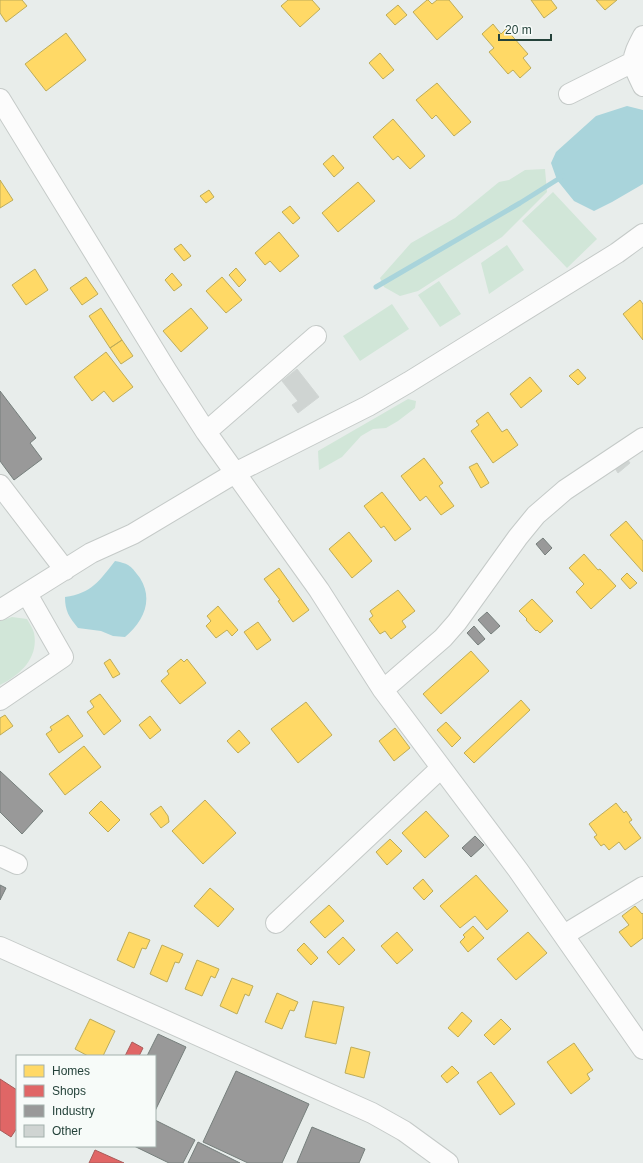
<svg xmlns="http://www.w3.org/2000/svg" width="643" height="1163" font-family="Arial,sans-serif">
  <rect width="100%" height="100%" fill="#e8edeb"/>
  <path fill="#d1e6d8" d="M 545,169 L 547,192 L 502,237 L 418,291 L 400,296 L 384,287 L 380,278 L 411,243 L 455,218 L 499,182 L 509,180 L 525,170 Z
    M 553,192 L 597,239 L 567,268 L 522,221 Z
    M 507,245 L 524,270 L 489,294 L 481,263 Z
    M 439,281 L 461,314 L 440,327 L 418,295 Z
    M 392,304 L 409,329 L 360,361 L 343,336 Z
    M 408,399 L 416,401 L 415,408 L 398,421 L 386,428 L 373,429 L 361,436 L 342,457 L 319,470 L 318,451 Z
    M 12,617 L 27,619 C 30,624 33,629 34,633 C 39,658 20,675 0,685 L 0,621 Z"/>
  <path fill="#a9d4db" d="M 627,106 L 643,110 L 643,184 L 612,202 L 594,211 L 574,201 L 557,180 L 551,163 L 556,152 L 596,116 Z
    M 115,561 C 130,564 131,566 140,578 C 154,600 143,622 125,637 L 113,636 L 101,631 L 78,628 C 69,617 65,611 65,597 C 92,593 99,581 115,561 Z"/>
  <path fill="#ffd966" stroke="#bdac59" d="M 0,0 L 22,0 L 27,6 L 6,22 L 0,13 Z
    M 288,0 L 312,0 L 320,9 L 300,27 L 281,6 Z
    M 427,0 L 428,0 L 432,4 L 437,0 L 449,0 L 463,17 L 437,40 L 413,12 Z
    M 531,0 L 551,0 L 557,8 L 544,18 Z
    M 596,0 L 617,0 L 605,10 Z
    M 398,5 L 407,15 L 395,25 L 386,15 Z
    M 493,24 L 501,34 L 506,29 L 528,54 L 523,58 L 531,68 L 520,78 L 513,70 L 508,74 L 489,52 L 494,48 L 482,34 Z
    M 66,33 L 86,60 L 46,91 L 25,64 Z
    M 380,53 L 394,70 L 383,79 L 369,63 Z
    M 437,83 L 471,122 L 454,136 L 436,115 L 432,119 L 416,100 Z
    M 393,119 L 425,156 L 410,169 L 398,156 L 393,160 L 373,137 Z
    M 333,155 L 344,168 L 334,177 L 323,164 Z
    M 0,180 L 13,200 L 0,208 Z
    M 358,182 L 375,201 L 338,232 L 322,213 Z
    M 209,190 L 214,197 L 206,203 L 200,196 Z
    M 290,206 L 300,218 L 293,224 L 282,212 Z
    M 279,232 L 299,256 L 280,272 L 270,261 L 265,265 L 255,253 Z
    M 181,244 L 191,256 L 184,261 L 174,249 Z
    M 236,268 L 246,280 L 239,287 L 229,275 Z
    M 35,269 L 48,290 L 26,305 L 12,285 Z
    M 172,273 L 182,285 L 174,291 L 165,280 Z
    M 86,277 L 98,294 L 82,305 L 70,288 Z
    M 222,277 L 242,300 L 226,313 L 206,291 Z
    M 640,300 L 643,304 L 643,340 L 623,314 Z
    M 101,308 L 122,340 L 110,348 L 89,316 Z
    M 191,308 L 208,328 L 181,352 L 163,331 Z
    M 122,340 L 133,356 L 121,364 L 110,348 Z
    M 106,352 L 133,387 L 113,402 L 104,391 L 92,401 L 74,377 Z
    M 578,369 L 586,378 L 578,385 L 569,376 Z
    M 530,377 L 542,391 L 521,408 L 510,394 Z
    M 488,412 L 502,432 L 507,429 L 518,445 L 493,463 L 471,431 L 479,425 L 476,421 Z
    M 424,458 L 443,483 L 439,486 L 454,506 L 441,515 L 426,496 L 420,501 L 401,476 Z
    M 477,463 L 489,483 L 481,488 L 469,467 Z
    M 382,492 L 411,529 L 395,541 L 384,526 L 381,528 L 364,506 Z
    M 626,521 L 643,541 L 643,572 L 610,535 Z
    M 349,532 L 372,561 L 352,578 L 329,549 Z
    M 584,554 L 598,570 L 600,569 L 616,586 L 591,609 L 576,592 L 584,584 L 569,568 Z
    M 279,568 L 309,610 L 293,622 L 278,601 L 280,600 L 264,579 Z
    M 627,573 L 637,583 L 630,589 L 621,579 Z
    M 398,590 L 415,611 L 402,621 L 406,627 L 391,639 L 385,631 L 380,634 L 369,619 L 373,616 L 370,611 Z
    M 532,599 L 553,621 L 540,633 L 537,630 L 536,631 L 526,620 L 527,619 L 519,611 Z
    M 218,606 L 238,630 L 232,636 L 227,630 L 216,638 L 206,626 L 211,621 L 207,616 Z
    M 258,622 L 271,640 L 257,650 L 244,632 Z
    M 471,651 L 489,671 L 441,714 L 423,694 Z
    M 110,659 L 120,674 L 113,678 L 104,663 Z
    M 181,659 L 184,662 L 187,659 L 206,683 L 180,704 L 161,681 L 169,674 L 167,671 Z
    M 100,694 L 121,721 L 104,735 L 87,712 L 94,707 L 90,701 Z
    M 521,700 L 530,710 L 474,763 L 464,753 Z
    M 306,702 L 332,735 L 298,763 L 271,729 Z
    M 5,715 L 13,726 L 0,735 L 0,718 Z
    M 68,715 L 83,736 L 59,753 L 46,734 L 52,730 L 50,727 Z
    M 150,716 L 161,730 L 150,739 L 139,725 Z
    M 446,722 L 461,738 L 452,747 L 437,730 Z
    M 395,728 L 410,748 L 394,761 L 379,741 Z
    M 239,730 L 250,743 L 238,753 L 227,741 Z
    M 84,746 L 101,767 L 65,795 L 49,774 Z
    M 205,800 L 236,833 L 203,864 L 172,831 Z
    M 101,801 L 120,820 L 108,832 L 89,813 Z
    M 616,803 L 624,813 L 626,811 L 632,820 L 629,822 L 641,838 L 625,850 L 619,842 L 609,850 L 604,844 L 601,846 L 594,837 L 597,835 L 589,824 Z
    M 161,806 L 168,816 L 169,822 L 161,828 L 150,814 Z
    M 426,811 L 449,836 L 425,858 L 402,833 Z
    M 390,839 L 402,851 L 387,865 L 376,852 Z
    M 476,875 L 508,911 L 487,930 L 475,916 L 460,928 L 440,906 Z
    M 423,879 L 433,891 L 424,900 L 413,888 Z
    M 210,888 L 234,909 L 218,927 L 194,906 Z
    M 329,905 L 344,921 L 325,938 L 310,922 Z
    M 635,906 L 642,914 L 643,913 L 643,938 L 631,947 L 619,932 L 629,925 L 622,916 Z
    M 473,926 L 484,938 L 468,952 L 460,942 L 465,937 L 463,935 Z
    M 129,932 L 150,940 L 146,949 L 142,948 L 134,968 L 117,960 Z
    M 397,932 L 413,950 L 397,964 L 381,946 Z
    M 528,932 L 547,953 L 516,980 L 497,959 Z
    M 343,937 L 355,950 L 339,965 L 327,952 Z
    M 304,943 L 318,958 L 311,965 L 297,950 Z
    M 162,945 L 183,954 L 179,963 L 175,962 L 167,982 L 150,974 Z
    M 197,960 L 219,969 L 215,978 L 211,976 L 202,996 L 185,989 Z
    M 232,978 L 253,986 L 249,996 L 245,994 L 237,1014 L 220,1006 Z
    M 277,993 L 298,1002 L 294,1011 L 290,1010 L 282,1029 L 265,1022 Z
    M 313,1001 L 344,1007 L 336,1044 L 305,1037 Z
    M 462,1012 L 472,1021 L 458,1037 L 448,1028 Z
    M 90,1019 L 115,1031 L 103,1056 L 88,1056 L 75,1049 Z
    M 501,1019 L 511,1029 L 494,1045 L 484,1035 Z
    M 574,1043 L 593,1070 L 587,1074 L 590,1079 L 571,1094 L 547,1062 Z
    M 351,1047 L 370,1052 L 364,1078 L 345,1073 Z
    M 452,1066 L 459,1073 L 447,1083 L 441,1076 Z
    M 491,1072 L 515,1104 L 500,1115 L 477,1082 Z"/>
  <path fill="#e06666" stroke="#a85b59" d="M 132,1042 L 143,1048 L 139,1056 L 125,1056 Z
    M 0,1079 L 17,1090 L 17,1128 L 11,1137 L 0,1130 Z
    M 95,1150 L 124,1163 L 89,1163 Z"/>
  <path fill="#999" stroke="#767f7c" d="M 0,391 L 36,438 L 30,443 L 42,459 L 14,480 L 0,461 Z
    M 543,538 L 552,548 L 545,555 L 536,544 Z
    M 487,612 L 500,626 L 491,634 L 478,620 Z
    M 474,626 L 485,639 L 478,645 L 467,633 Z
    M 0,771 L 43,811 L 22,834 L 0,812 Z
    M 475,836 L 484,845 L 471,857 L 462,848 Z
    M 0,885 L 6,888 L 0,900 Z
    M 158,1034 L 186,1047 L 155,1111 L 155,1056 L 147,1056 Z
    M 236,1071 L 309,1104 L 282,1163 L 248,1163 L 203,1142 Z
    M 155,1120 L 195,1140 L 183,1163 L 169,1163 L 134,1146 L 155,1146 Z
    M 312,1127 L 365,1149 L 359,1163 L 297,1163 Z
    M 198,1142 L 240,1163 L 188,1163 Z"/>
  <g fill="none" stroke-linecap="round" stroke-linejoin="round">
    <path stroke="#a9d4db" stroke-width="5" d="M 376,287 L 520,203 L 563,176"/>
  </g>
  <path fill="#cfd4d2" stroke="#d1d6d4" d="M 297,369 L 319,397 L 298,413 L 292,405 L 298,401 L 282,381 Z
    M 625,456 L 630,463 L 618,473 L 613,465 Z"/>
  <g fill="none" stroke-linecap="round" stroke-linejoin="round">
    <defs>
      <path id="minor" d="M 643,36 C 630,61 631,61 643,86
        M 569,94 L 633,62
        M 0,99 L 168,373 L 206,432 L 319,590 L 383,690 L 518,870 L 643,1049
        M 206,432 L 316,336
        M 0,485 L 65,570
        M 0,610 L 91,553 L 133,534 L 235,473 L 368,406 L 409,382 L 617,253 L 643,234
        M 383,690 L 443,638 L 457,622 L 518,537 L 536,515 L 565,490 L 643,438
        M 0,700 L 63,657 L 27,594
        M 0,856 L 17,864
        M 276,923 L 441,768
        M 564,935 L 643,887
        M 0,947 L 372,1113 L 404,1131 L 448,1163"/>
    </defs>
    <use href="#minor" stroke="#c5cac8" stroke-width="22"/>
    <use href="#minor" stroke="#fcfcfc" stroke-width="20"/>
  </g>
  <rect x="16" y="1055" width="140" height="92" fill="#f7fbf9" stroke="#a3b1ad"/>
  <rect x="24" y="1065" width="20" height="12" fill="#ffd966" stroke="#a3b1ad"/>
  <text x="52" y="1075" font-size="12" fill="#24423a">Homes</text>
  <rect x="24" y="1085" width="20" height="12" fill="#e06666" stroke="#a3b1ad"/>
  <text x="52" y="1095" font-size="12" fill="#24423a">Shops</text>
  <rect x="24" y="1105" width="20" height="12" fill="#999999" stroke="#a3b1ad"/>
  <text x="52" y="1115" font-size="12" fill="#24423a">Industry</text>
  <rect x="24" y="1125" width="20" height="12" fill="#cfd4d2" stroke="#a3b1ad"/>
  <text x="52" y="1135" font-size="12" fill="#24423a">Other</text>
  <path d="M499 34v6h52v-6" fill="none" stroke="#24423a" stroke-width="2"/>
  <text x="505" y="34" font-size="12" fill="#24423a" stroke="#f7fbf9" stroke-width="3" paint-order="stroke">20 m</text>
</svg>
